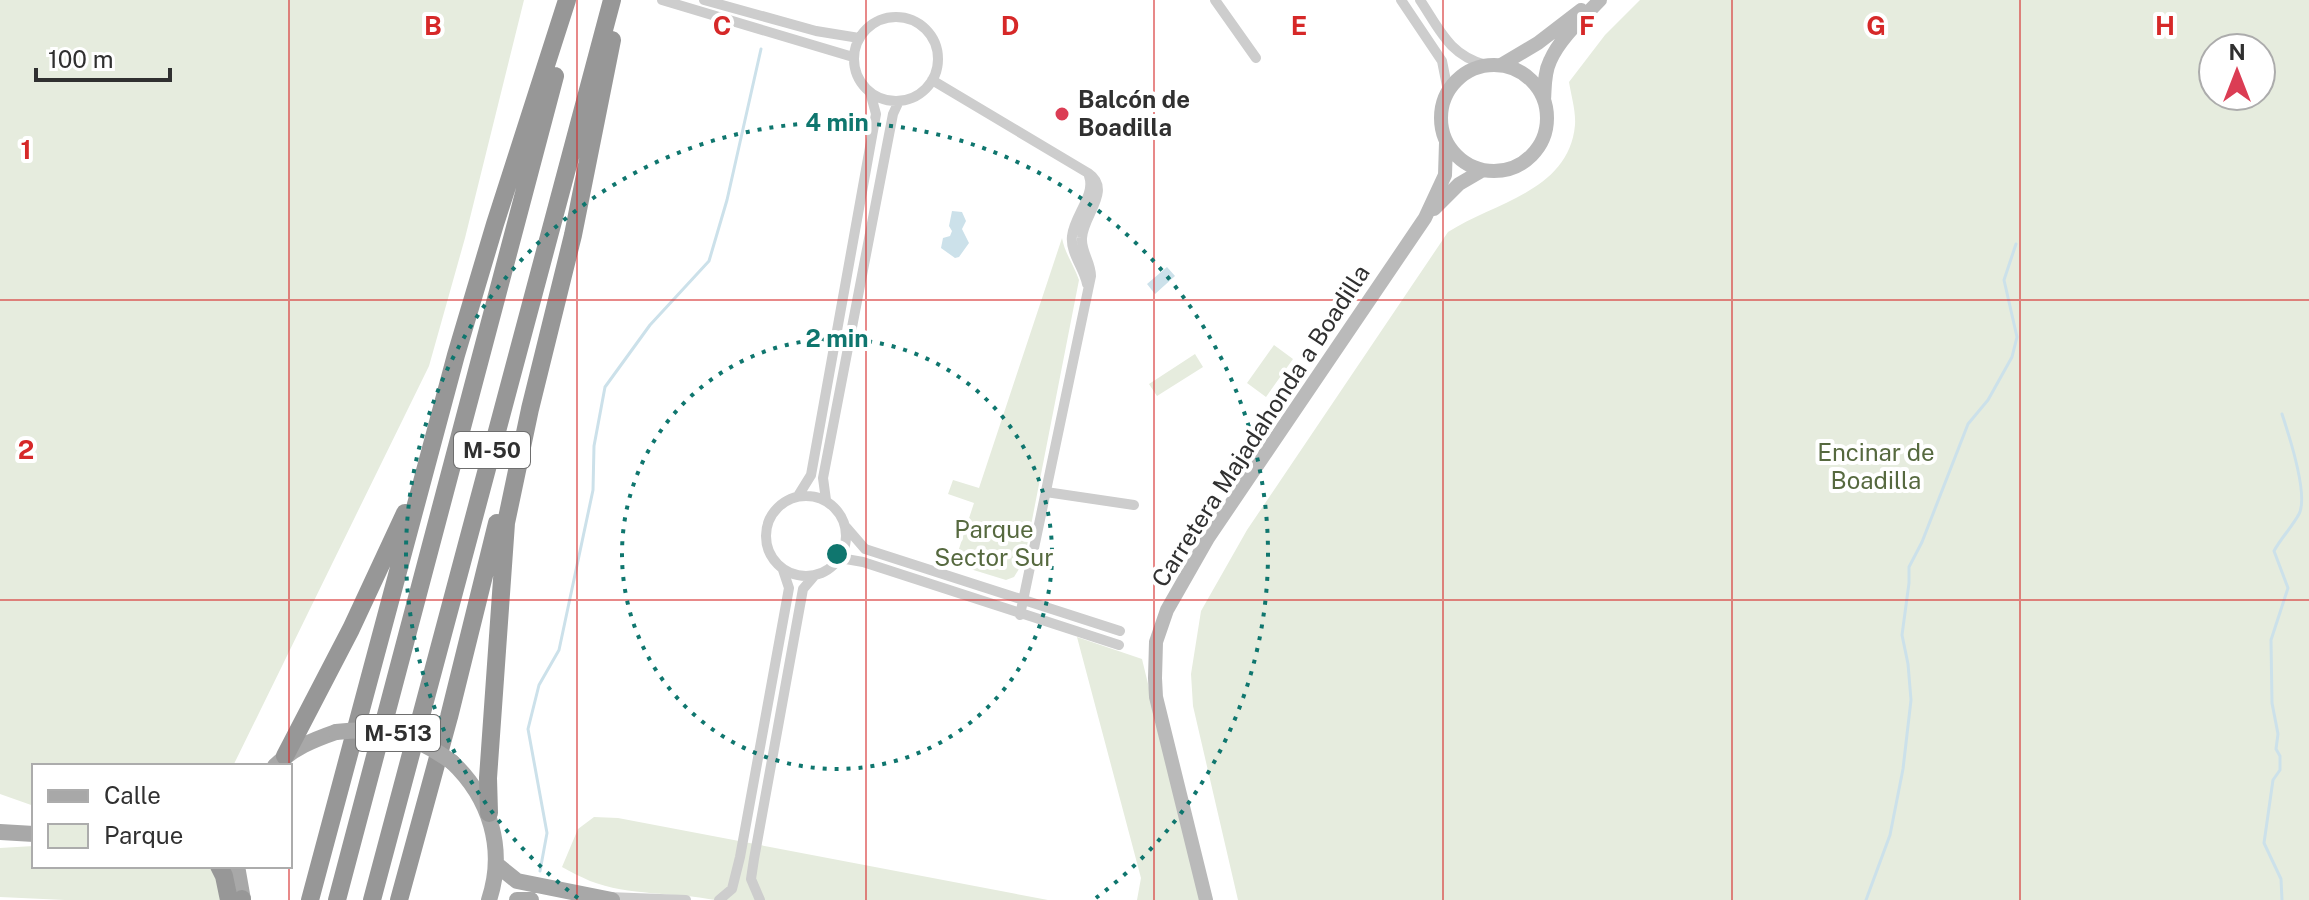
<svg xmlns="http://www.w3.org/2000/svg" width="2309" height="900" font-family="'Public Sans',sans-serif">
  <rect width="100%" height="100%" fill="#fff"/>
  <path fill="#e6ecde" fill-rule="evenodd" d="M 0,0 L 524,0 L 465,238 L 429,366 L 233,766 L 34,766 L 34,806 L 0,794 Z
    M 1640,0 L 2309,0 L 2309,900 L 1238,900 L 1193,706 L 1191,674 L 1201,611 L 1247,530 L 1448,232 C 1495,202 1569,191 1575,125 C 1576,111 1571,95 1569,82 L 1605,35 ZM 2213,48 L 2261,48 L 2261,96 L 2213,96 Z
    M 1062,238 C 1065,254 1074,265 1079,280 L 1024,561 L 1014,577 L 1006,580 L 954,564 L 974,503 L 948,494 L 953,480 L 979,488 Z
    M 1274,345 L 1293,359 L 1266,397 L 1247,383 Z
    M 1195,354 L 1203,367 L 1157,396 L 1149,384 Z
    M 1077,637 L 1142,659 L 1200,900 L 1137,900 L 1141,878 Z
    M 594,817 L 618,818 L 1048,900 L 715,900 C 674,892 629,896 590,881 C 581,877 571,872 562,867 L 578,829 Z
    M 34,846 L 34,866 L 215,866 L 227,900 L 65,900 L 0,897 L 0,848 Z"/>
  <path fill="#cce1ea" d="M 952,211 L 962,212 L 966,221 L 962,229 L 969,243 L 959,257 L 955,258 L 941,248 L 943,238 L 950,236 L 952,231 L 949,226 Z
    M 1167,267 L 1175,276 L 1155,294 L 1147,284 Z"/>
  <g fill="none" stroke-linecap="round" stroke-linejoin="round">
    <path stroke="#cce1ea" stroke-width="3" d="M 540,871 L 547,833 L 528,729 L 539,685 L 559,650 L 593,490 L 594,446 L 605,387 L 650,325 L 709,261 L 727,200 L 761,49
      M 1866,900 L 1890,835 L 1903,769 L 1911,700 L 1908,664 L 1902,635 L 1909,583 L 1909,567 L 1922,542 L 1968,424 L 1988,400 L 2012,357 L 2017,337 L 2004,280 L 2016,244
      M 2282,900 L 2281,879 L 2264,843 L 2273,780 L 2280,770 L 2280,756 L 2276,749 L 2278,734 L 2272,703 L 2271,640 L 2288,588 L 2274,551 C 2281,538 2292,527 2299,514 C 2309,495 2289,435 2282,414"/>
    <path stroke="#cdcdcd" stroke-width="10" d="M 662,0 L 853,57
      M 704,0 L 816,31 L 859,38
      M 1215,0 L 1256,58
      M 1401,0 L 1442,61 L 1448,91
      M 1420,0 C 1440,30 1449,55 1486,65
      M854 59a42 42 0 1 1 84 0a42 42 0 1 1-84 0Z
      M 932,80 L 1088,173 C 1113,190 1083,215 1082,238 C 1081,252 1091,262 1091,276 L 1020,615
      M 1087,284 C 1084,268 1070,253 1072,236 C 1074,216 1096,195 1089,176
      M 1046,492 L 1134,505
      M766 536a40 40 0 1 1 80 0a40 40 0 1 1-80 0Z
      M 798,496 L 811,475 L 876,114 L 870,92
      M 826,500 L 823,478 L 893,114 L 899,101
      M 846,527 L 865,549 L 1120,631
      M 840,558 L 863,562 L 1119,645
      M 608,897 L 686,900
      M 719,900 L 732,889 L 740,857 L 789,588 L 783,570
      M 760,900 L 751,879 L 754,859 L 803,589 L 815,575"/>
    <path stroke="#bababa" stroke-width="14" d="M1441 118a53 53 0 1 1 106 0a53 53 0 1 1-106 0Z
      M 1501,65 L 1538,43 L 1581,10
      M 1544,100 C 1545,87 1544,73 1550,61 C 1560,38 1583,18 1600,0
      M 1434,209 L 1459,184 L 1483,170
      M 1206,900 L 1156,697 L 1155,678 L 1156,642 L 1167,610 L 1208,538 L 1425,218 L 1445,175 L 1446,143"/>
    <path stroke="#a8a8a8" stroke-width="16" d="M 452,762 C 490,798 506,849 489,900
      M 275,766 C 293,748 313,740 336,732
      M 0,832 L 34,834
      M 496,864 L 517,881 L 612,900
      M 237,866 L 243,900
      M 517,900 L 531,900"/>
    <path stroke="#979797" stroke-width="18" d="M 285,756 L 351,629 L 405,513
      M 489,813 L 488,778 L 506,523 L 530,409 L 573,235 L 612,40
      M 219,866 L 224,876 L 229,900
      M 242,900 L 242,899
      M 310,900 L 456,355 L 495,224 L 567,0
      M 337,900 L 555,76
      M 372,900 L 612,0
      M 399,900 L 449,717 L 497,523"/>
    <path stroke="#a8a8a8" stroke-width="16" d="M 336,732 C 384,726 413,734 452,762"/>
  </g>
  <path fill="none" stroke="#d62828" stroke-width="2" stroke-opacity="0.55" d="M 289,0 L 289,766M 577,0 L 577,900M 866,0 L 866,900M 1154,0 L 1154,900M 1443,0 L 1443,900M 1732,0 L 1732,900M 2020,0 L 2020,900M 0,300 L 2309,300M 0,600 L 2309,600M 289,866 L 289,900"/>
  <g fill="none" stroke="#0f766e" stroke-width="4" stroke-dasharray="4 8">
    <circle cx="837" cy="554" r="215"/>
    <path d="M578 898A431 431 0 1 1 1096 898"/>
  </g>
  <circle fill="#db3d54" stroke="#fff" stroke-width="3" cx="1062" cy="114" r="8"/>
  <g text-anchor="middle" stroke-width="8" stroke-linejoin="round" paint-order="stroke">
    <g fill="#fff" stroke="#6e6e6e" stroke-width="2">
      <rect x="454" y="432" width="76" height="36" rx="6"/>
      <rect x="356" y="715" width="84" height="36" rx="6"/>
    </g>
    <g font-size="22" font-weight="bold" fill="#303030">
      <text x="492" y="458">M-50</text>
      <text x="398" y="741">M-513</text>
    </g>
    <g font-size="24" font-weight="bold" fill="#303030" stroke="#fff" text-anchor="start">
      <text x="1078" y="108">Balcón de<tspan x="1078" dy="28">Boadilla</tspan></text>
    </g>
    <g font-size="24" fill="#303030" stroke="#fff">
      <text transform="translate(1261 426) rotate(-57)" y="8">Carretera Majadahonda a Boadilla</text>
    </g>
    <g font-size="24" fill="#56693f" stroke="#fff">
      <text x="1876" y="461">Encinar de<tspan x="1876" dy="28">Boadilla</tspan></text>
      <text x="994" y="538">Parque<tspan x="994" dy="28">Sector Sur</tspan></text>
    </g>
  </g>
  <g font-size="26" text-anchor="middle" font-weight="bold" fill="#d62828" stroke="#fff" stroke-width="8" stroke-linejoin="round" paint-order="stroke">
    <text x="433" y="35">B</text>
    <text x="722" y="35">C</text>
    <text x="1010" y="35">D</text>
    <text x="1299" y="35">E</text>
    <text x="1587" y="35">F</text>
    <text x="1876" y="35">G</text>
    <text x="2165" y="35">H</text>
    <text x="26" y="159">1</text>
    <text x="26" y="459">2</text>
  </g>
  <circle cx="837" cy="554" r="12" fill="#0f766e" stroke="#fff" stroke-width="4"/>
  <g font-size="24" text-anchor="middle" font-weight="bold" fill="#0f766e" stroke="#fff" stroke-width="8" stroke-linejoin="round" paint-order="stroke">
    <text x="837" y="131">4 min</text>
    <text x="837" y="347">2 min</text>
  </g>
  <rect x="32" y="764" width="260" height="104" fill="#ffffff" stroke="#acacac" stroke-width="2"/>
  <rect x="48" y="790" width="40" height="12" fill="#a8a8a8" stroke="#acacac" stroke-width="2"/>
  <text x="104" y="804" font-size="24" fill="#303030">Calle</text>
  <rect x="48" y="824" width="40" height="24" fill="#e6ecde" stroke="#acacac" stroke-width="2"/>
  <text x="104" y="844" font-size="24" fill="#303030">Parque</text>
  <g transform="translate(2237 72)"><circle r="38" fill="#ffffff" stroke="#acacac" stroke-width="2"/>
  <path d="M0-6L14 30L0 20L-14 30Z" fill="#db3d54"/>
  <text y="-12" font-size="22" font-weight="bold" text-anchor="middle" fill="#303030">N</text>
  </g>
  <path d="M36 68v12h134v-12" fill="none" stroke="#303030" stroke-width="4"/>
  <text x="48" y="68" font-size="24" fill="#303030" stroke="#ffffff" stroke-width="6" paint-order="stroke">100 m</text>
</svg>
